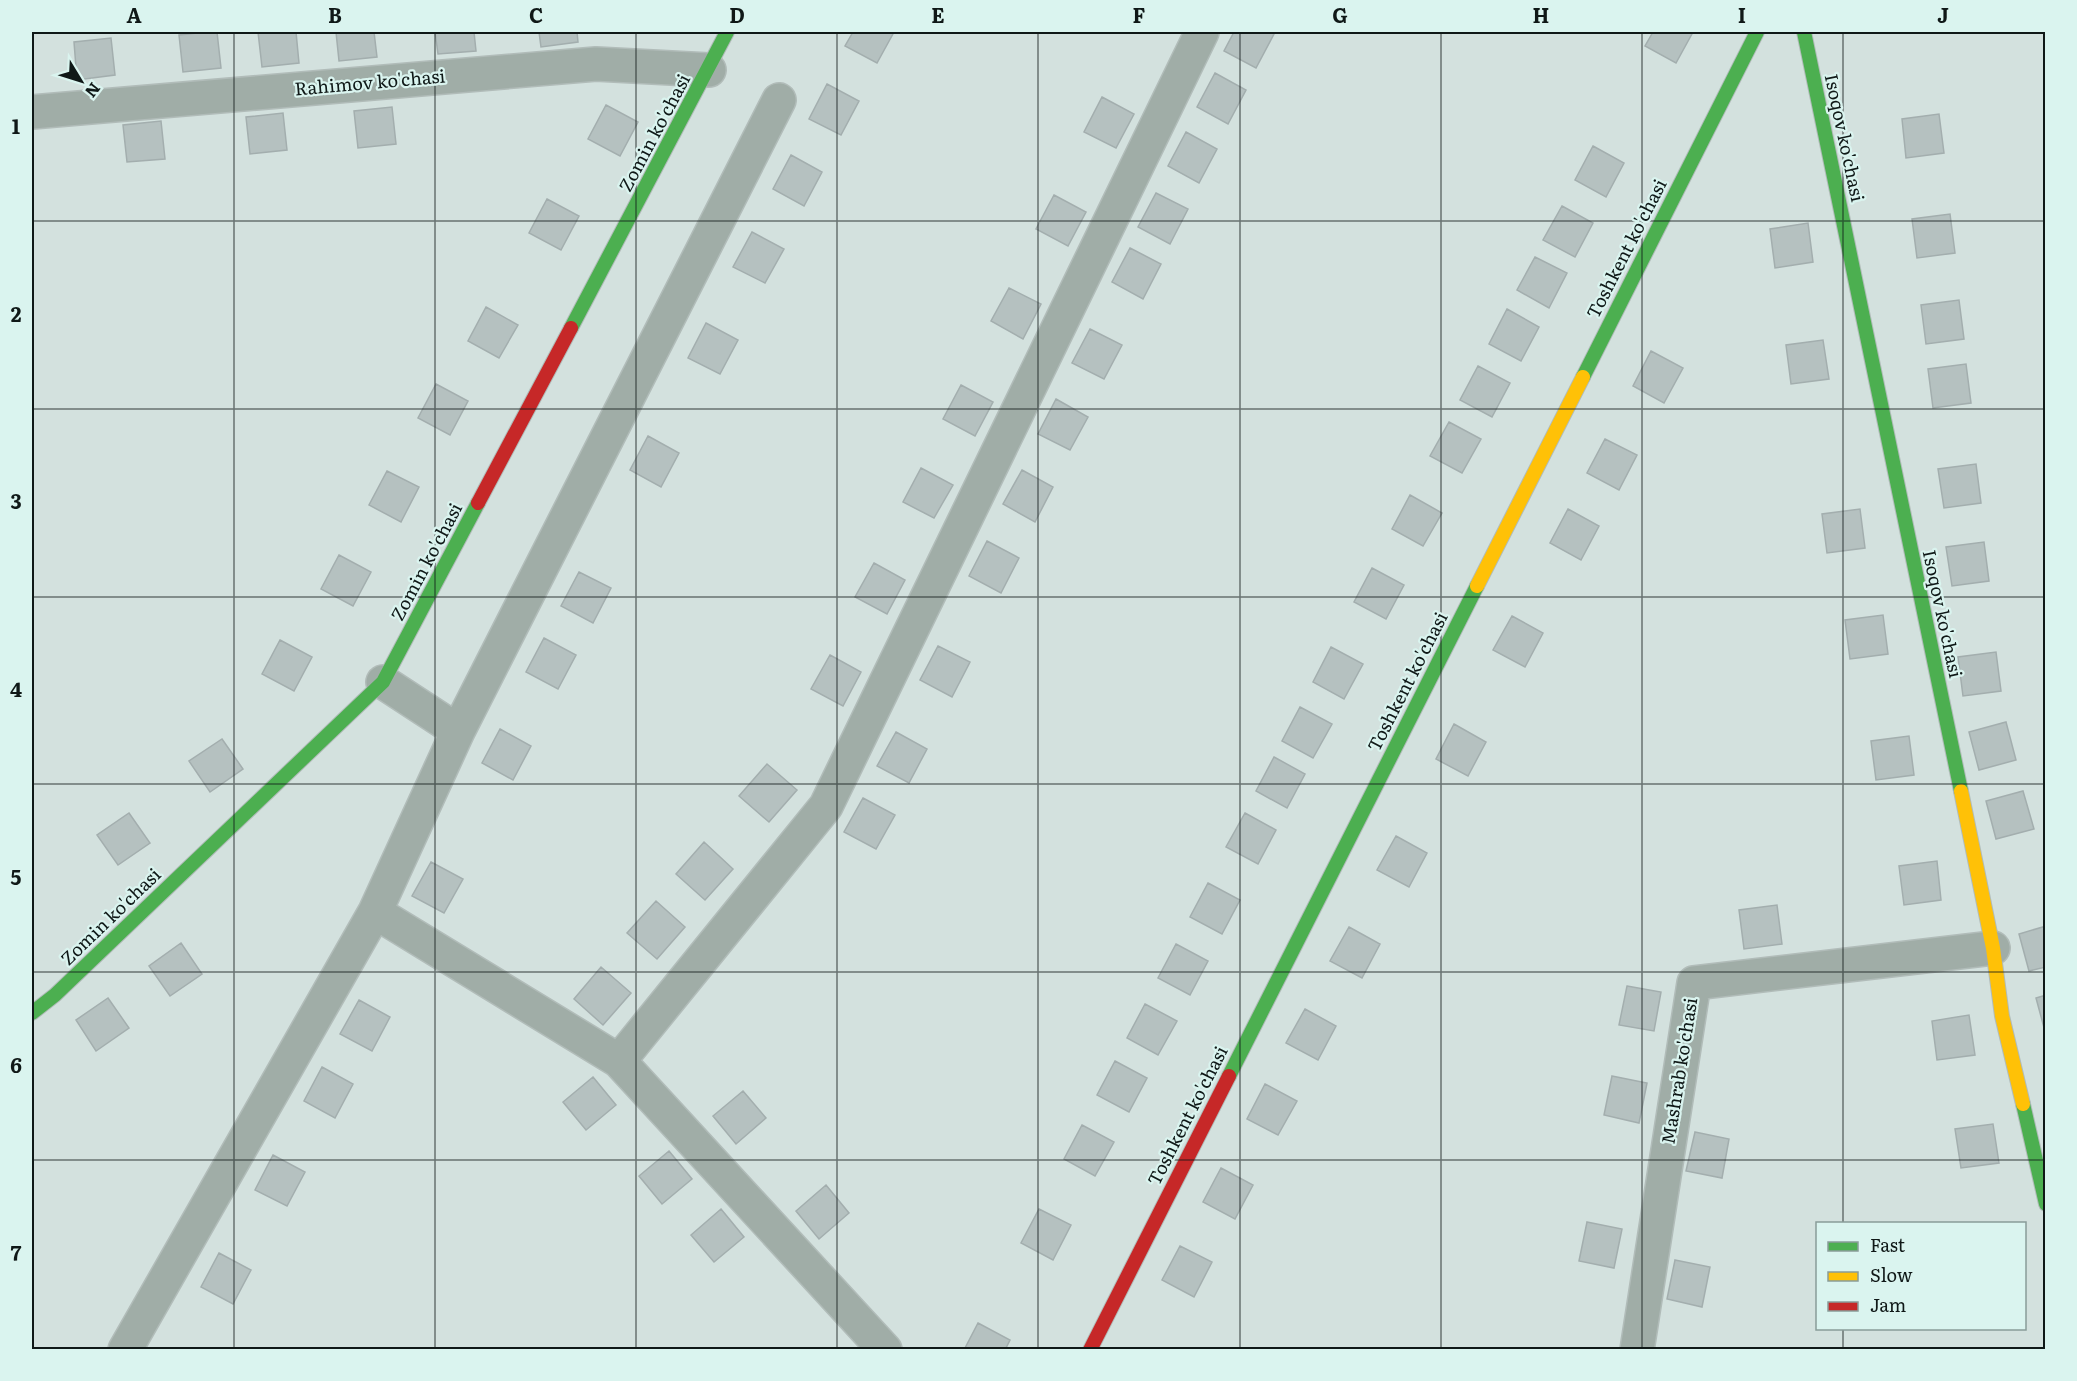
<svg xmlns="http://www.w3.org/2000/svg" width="2077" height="1381" font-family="Literata,serif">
  <rect width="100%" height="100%" fill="#d3e1de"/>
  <path fill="#b5c1c0" stroke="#a3aeae" stroke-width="1.5" d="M 207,32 L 217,32 L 221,68 L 183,72 L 179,35 Z
    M 258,32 L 296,32 L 299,63 L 262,67 Z
    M 336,32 L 374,32 L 377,57 L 339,61 Z
    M 435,32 L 474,32 L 476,51 L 438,54 Z
    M 539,32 L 577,32 L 578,42 L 541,47 Z
    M 853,32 L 894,32 L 877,63 L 845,46 Z
    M 1234,32 L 1270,32 L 1274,34 L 1256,68 L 1224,51 Z
    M 1653,32 L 1693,32 L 1676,63 L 1645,46 Z
    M 111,38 L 115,75 L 77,80 L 74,42 Z
    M 1215,73 L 1246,90 L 1228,124 L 1197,107 Z
    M 827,84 L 859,101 L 841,135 L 809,119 Z
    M 1102,97 L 1134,114 L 1116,148 L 1084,132 Z
    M 606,105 L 638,122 L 620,156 L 588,139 Z
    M 392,107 L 396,144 L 358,148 L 354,111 Z
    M 283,113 L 287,150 L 250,154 L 246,117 Z
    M 1939,114 L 1944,153 L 1906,158 L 1902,119 Z
    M 161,121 L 165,159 L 127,162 L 123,125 Z
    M 1186,132 L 1217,149 L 1199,183 L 1168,166 Z
    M 1593,146 L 1624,163 L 1606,197 L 1575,180 Z
    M 791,155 L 822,172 L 804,206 L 773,189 Z
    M 1156,193 L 1188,209 L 1170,244 L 1138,227 Z
    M 1054,195 L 1086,212 L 1068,246 L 1036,229 Z
    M 547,199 L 579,216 L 561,250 L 529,233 Z
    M 1562,206 L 1593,223 L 1575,257 L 1543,240 Z
    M 1950,214 L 1955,253 L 1917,258 L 1912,219 Z
    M 1808,223 L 1813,262 L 1775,268 L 1770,229 Z
    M 752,232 L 784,249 L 765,283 L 733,267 Z
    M 1130,248 L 1161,264 L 1143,299 L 1112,282 Z
    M 1535,257 L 1567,273 L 1549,308 L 1517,290 Z
    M 1009,288 L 1041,304 L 1023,339 L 991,321 Z
    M 1959,300 L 1964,339 L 1926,344 L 1921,305 Z
    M 486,307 L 518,325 L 499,358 L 468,341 Z
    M 1507,309 L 1539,327 L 1521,361 L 1489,344 Z
    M 706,323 L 738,340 L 720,374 L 688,358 Z
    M 1090,329 L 1122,345 L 1104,379 L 1072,363 Z
    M 1823,340 L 1829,379 L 1791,384 L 1786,345 Z
    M 1651,351 L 1683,368 L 1664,403 L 1633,386 Z
    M 1966,364 L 1971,403 L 1933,408 L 1928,369 Z
    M 1478,366 L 1510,383 L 1492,417 L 1460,400 Z
    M 436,384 L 468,401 L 450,435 L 418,418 Z
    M 961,385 L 993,402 L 975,436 L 943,419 Z
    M 1056,399 L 1088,417 L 1070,450 L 1038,434 Z
    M 1449,422 L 1481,439 L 1462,473 L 1430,456 Z
    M 648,436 L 679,453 L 661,487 L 630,470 Z
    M 1605,439 L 1637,455 L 1619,490 L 1587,473 Z
    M 1976,464 L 1981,503 L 1944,508 L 1938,469 Z
    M 921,468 L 953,485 L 934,518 L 903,502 Z
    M 1022,470 L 1053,487 L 1035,522 L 1003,504 Z
    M 387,471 L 419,487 L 401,522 L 369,505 Z
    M 1410,495 L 1442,513 L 1423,546 L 1392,529 Z
    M 1568,509 L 1599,526 L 1581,560 L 1550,543 Z
    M 1860,509 L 1865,548 L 1827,553 L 1822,514 Z
    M 987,541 L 1019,558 L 1001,593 L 969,576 Z
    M 1984,542 L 1989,581 L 1952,586 L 1946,547 Z
    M 339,555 L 371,572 L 353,606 L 321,589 Z
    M 874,563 L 905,580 L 887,614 L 855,597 Z
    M 1372,568 L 1404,585 L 1386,619 L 1354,602 Z
    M 579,572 L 611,588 L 593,623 L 561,606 Z
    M 1883,615 L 1888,654 L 1850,659 L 1845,620 Z
    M 1512,616 L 1543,633 L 1525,667 L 1493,650 Z
    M 544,638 L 576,655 L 558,689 L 526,672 Z
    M 280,640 L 312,657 L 294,691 L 262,674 Z
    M 938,646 L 970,662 L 952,697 L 920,680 Z
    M 1331,647 L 1363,664 L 1344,699 L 1313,682 Z
    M 1996,652 L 2001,691 L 1963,696 L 1958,657 Z
    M 830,655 L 861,672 L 843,706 L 811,689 Z
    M 1300,707 L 1332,724 L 1313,758 L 1282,741 Z
    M 2006,722 L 2016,760 L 1979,770 L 1969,732 Z
    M 1454,724 L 1486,742 L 1468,776 L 1436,759 Z
    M 500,729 L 531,746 L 513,780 L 482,763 Z
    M 896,732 L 927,749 L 909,783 L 877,766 Z
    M 1909,736 L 1914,775 L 1876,780 L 1871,741 Z
    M 222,739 L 243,769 L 210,792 L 189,761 Z
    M 1274,757 L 1305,774 L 1287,808 L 1256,791 Z
    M 767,764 L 797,790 L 769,822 L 739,796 Z
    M 2023,791 L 2034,829 L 1996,839 L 1986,801 Z
    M 863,798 L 895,815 L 876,849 L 844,832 Z
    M 129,813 L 150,843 L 118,865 L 97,835 Z
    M 1245,813 L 1276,830 L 1258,864 L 1226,847 Z
    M 1396,836 L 1427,853 L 1409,887 L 1377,870 Z
    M 704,842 L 733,869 L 705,900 L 676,874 Z
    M 1937,861 L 1941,900 L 1904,905 L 1899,866 Z
    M 431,862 L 463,879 L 444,913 L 412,896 Z
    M 1208,883 L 1240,900 L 1222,934 L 1190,917 Z
    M 656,901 L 685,927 L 657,959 L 627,933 Z
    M 1777,905 L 1782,944 L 1744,949 L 1739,910 Z
    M 2046,926 L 2046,967 L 2029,971 L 2019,934 Z
    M 1349,927 L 1380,944 L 1362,978 L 1330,961 Z
    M 181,943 L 202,974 L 170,996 L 149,966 Z
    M 1176,944 L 1208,961 L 1190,995 L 1158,978 Z
    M 601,967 L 631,993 L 603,1025 L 574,999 Z
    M 1627,986 L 1661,992 L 1654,1031 L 1619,1025 Z
    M 2046,995 L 2046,1035 L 2036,998 Z
    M 108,998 L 129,1028 L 96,1051 L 76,1020 Z
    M 359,1000 L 390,1017 L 372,1051 L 340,1034 Z
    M 1145,1004 L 1177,1021 L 1158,1055 L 1127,1038 Z
    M 1305,1009 L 1336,1026 L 1318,1060 L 1286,1043 Z
    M 1969,1015 L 1975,1055 L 1937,1060 L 1932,1021 Z
    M 1115,1061 L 1147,1078 L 1129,1112 L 1097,1095 Z
    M 322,1067 L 353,1084 L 335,1118 L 304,1101 Z
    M 1612,1076 L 1647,1083 L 1639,1123 L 1604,1115 Z
    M 593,1077 L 616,1105 L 586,1130 L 563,1102 Z
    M 1265,1084 L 1297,1101 L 1278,1135 L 1247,1119 Z
    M 743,1091 L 766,1118 L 736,1144 L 713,1116 Z
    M 1993,1124 L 1999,1163 L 1961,1168 L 1955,1129 Z
    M 1082,1125 L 1114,1142 L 1095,1176 L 1064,1159 Z
    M 1695,1132 L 1729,1139 L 1722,1178 L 1686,1171 Z
    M 669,1151 L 692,1179 L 662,1204 L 639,1176 Z
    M 273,1155 L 305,1172 L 287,1206 L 255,1190 Z
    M 1221,1168 L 1253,1185 L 1235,1219 L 1203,1202 Z
    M 826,1185 L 849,1213 L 819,1239 L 796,1211 Z
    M 721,1209 L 744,1237 L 714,1262 L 691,1235 Z
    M 1039,1209 L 1071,1225 L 1053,1260 L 1021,1243 Z
    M 1587,1222 L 1622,1229 L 1614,1268 L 1579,1261 Z
    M 1180,1246 L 1212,1262 L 1194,1297 L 1162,1280 Z
    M 219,1253 L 251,1270 L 233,1304 L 201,1287 Z
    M 1675,1260 L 1710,1267 L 1702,1307 L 1667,1299 Z
    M 978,1323 L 1010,1340 L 1005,1350 L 964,1350 Z"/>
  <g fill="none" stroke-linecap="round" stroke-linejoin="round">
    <defs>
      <path id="street" d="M 32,112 L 596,64 L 709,70
        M 458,731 L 779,100
        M 375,912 L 619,1061 L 885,1350
        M 619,1061 L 826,806 L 1202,32
        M 125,1350 L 375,912 L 458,731 L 383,682
        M 1637,1350 L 1694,983 L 1993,948"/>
      <path id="fast" d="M 1804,32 L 1961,791
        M 571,328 L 727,32
        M 1583,377 L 1757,32
        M 32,1013 L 55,995 L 383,682 L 478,503
        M 1229,1076 L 1477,586
        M 2023,1104 L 2046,1204"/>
      <path id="slow" d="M 1477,586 L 1583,377
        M 1961,791 L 1993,948 L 2002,1016 L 2023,1104"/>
      <path id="jam" d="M 478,503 L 571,328
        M 1090,1350 L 1229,1076"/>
    </defs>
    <use href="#street" stroke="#b1bcb9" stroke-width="36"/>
    <use href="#fast" stroke="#b1bcb9" stroke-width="16"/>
    <use href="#slow" stroke="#b1bcb9" stroke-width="16"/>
    <use href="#jam" stroke="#b1bcb9" stroke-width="16"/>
    <use href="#street" stroke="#a0ada7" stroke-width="33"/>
    <use href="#fast" stroke="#4caf50" stroke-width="14"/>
    <use href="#slow" stroke="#ffc107" stroke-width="14"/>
    <use href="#jam" stroke="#c62828" stroke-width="14"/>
  </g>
  <path fill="none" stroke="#0f1817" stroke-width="1.5" stroke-opacity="0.55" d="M 234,32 L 234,1350M 435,32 L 435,1350M 636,32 L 636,1350M 837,32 L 837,1350M 1038,32 L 1038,1350M 1240,32 L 1240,1350M 1441,32 L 1441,1350M 1642,32 L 1642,1350M 1843,32 L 1843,1224M 32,221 L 2046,221M 32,409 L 2046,409M 32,597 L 2046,597M 32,784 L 2046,784M 32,972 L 2046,972M 32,1160 L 2046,1160M 1843,1328 L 1843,1350"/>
  <g text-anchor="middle" stroke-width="4.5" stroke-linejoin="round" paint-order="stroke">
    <g font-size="18" fill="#0f1817" stroke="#daf4ef">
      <text transform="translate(370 83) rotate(-5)" y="6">Rahimov ko'chasi</text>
      <text transform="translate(655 133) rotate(-62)" y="6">Zomin ko'chasi</text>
      <text transform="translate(1844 138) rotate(78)" y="6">Isoqov ko'chasi</text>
      <text transform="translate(1627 249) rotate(-63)" y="6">Toshkent ko'chasi</text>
      <text transform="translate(427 562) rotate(-62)" y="6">Zomin ko'chasi</text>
      <text transform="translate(1942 614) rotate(78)" y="6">Isoqov ko'chasi</text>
      <text transform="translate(1408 682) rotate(-63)" y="6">Toshkent ko'chasi</text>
      <text transform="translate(111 917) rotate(-44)" y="6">Zomin ko'chasi</text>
      <text transform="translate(1680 1071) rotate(-81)" y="6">Mashrab ko'chasi</text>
      <text transform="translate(1188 1116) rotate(-63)" y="6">Toshkent ko'chasi</text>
    </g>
  </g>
  <rect width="2077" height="1381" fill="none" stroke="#daf4ef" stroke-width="66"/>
  <rect x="1816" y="1222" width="210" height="108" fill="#daf4ef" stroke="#899c99" stroke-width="1.5"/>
  <rect x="1828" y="1242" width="30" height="9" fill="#4caf50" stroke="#899c99" stroke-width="1.5"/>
  <text x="1870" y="1252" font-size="18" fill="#0f1817">Fast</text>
  <rect x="1828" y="1272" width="30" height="9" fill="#ffc107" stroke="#899c99" stroke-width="1.5"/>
  <text x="1870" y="1282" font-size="18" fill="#0f1817">Slow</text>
  <rect x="1828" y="1302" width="30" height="9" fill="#c62828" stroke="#899c99" stroke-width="1.5"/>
  <text x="1870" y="1312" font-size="18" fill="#0f1817">Jam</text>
  <g transform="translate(81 81) rotate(128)" stroke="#daf4ef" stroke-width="4.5" paint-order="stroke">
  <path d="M0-4.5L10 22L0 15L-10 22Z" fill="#0f1817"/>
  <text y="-9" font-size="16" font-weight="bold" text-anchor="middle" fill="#0f1817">N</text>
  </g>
  <rect x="33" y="33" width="2011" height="1315" fill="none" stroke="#0f1817" stroke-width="2"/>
  <g font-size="20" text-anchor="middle" font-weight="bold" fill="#0f1817">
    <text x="134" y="23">A</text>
    <text x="335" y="23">B</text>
    <text x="536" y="23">C</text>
    <text x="737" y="23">D</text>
    <text x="938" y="23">E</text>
    <text x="1139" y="23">F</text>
    <text x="1340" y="23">G</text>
    <text x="1541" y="23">H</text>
    <text x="1742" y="23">I</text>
    <text x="1943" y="23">J</text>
    <text x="16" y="134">1</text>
    <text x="16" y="322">2</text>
    <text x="16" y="509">3</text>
    <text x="16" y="697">4</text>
    <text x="16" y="885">5</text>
    <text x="16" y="1073">6</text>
    <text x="16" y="1261">7</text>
  </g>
</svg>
